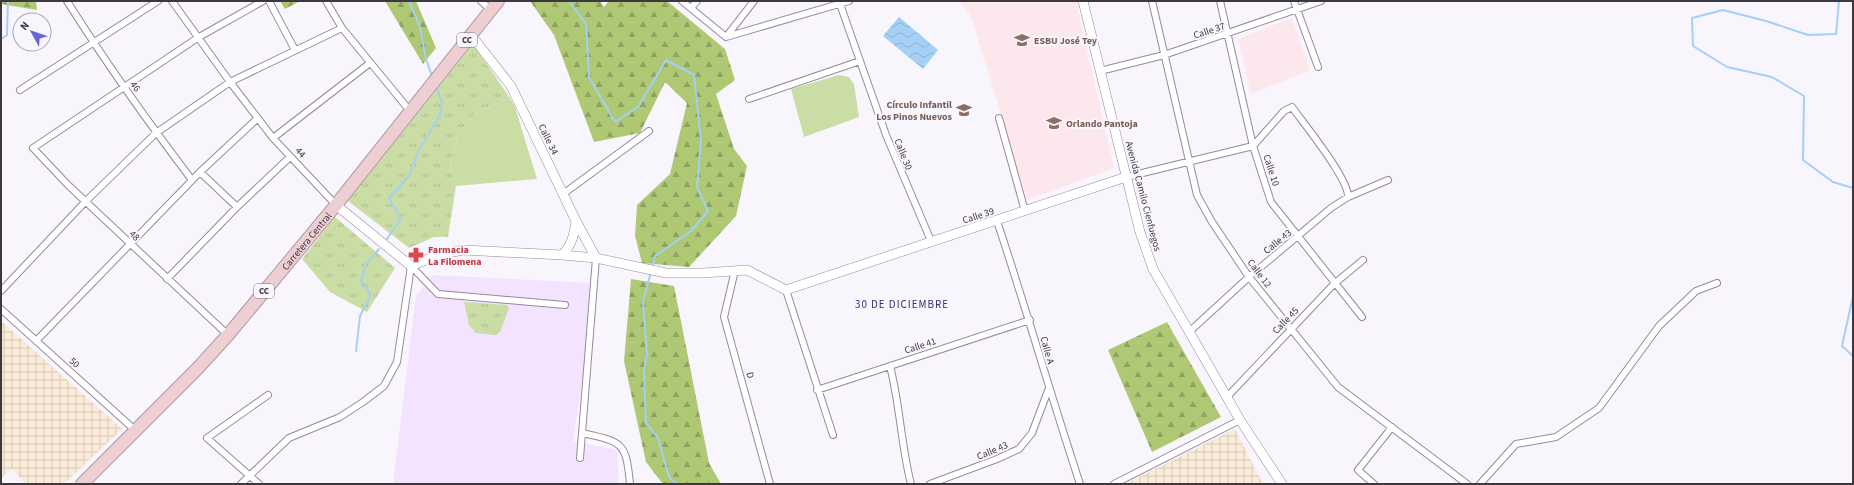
<svg xmlns="http://www.w3.org/2000/svg" width="1854" height="485" font-family="'Source Sans 3',sans-serif">
  <defs>
    <pattern id="industrial-grid" width="8" height="8" patternUnits="userSpaceOnUse"><rect width="8" height="8" fill="#faead8"/><path d="M0 4h8M4 0v8" fill="none" stroke="#d7c9ba"/></pattern>
    <pattern id="grass-tufts" width="24" height="20" patternUnits="userSpaceOnUse"><rect width="24" height="20" fill="#cadda5"/><path d="M3 7l-1-3M5 7V3M7 7l1-3M15 17l-1-3M17 17v-4M19 17l1-3" fill="none" stroke="#aebe8f"/></pattern>
    <pattern id="forest-firs" width="22" height="20" patternUnits="userSpaceOnUse"><rect width="22" height="20" fill="#aec874"/><path d="M5 1l3.5 6h-7zM16 11l3.5 6h-7z" fill="#8fa361"/></pattern>
    <pattern id="water-waves" width="16" height="10" patternUnits="userSpaceOnUse"><rect width="16" height="10" fill="#a5cff4"/><path d="M0 5q4-4 8 0t8 0" fill="none" stroke="#8fb2d2"/></pattern>
  </defs>
  <rect width="100%" height="100%" fill="#f9f5fd"/>
  <path fill="#f3e3fe" d="M 433,275 L 590,283 L 586,355 L 573,441 L 617,450 L 619,484 L 393,484 L 416,296 Z"/>
  <path fill="url(#industrial-grid)" d="M 1,321 L 122,429 L 64,484 L 26,484 L 12,469 L 1,478 Z
    M 1235,429 L 1263,484 L 1125,484 Z"/>
  <path fill="#fce7ec" d="M 959,1 L 1076,1 L 1114,168 L 1027,200 L 971,16 Z
    M 1292,18 L 1310,70 L 1251,94 L 1238,39 Z"/>
  <path fill="url(#grass-tufts)" d="M 473,44 L 510,98 L 474,114 L 459,133 L 450,166 L 456,186 L 448,237 L 434,237 L 409,248 L 348,201 Z
    M 335,217 L 395,268 L 367,312 L 330,292 L 302,259 Z
    M 464,302 L 506,305 L 509,308 L 500,332 L 495,335 L 476,333 L 469,325 Z"/>
  <path fill="url(#forest-firs)" d="M 1,1 L 36,1 L 37,10 L 1,4 Z
    M 280,1 L 300,1 L 285,9 Z
    M 385,1 L 416,1 L 436,48 L 423,64 Z
    M 530,1 L 600,1 L 604,7 L 609,1 L 667,1 L 725,49 L 735,80 L 716,94 L 734,149 L 747,166 L 736,216 L 689,267 L 642,263 L 635,236 L 637,205 L 670,174 L 687,103 L 665,82 L 640,133 L 594,142 L 554,35 Z
    M 631,279 L 674,286 L 709,463 L 721,484 L 663,484 L 646,462 L 624,361 Z
    M 1167,322 L 1221,417 L 1152,452 L 1108,350 Z"/>
  <path fill="#cadda5" d="M 839,75 L 849,77 L 854,84 L 859,117 L 804,137 L 791,89 Z
    M 510,98 L 515,107 L 537,179 L 456,186 L 450,166 L 459,133 L 474,114 Z"/>
  <path fill="url(#water-waves)" d="M 899,17 L 938,50 L 923,69 L 883,36 Z"/>
  <g fill="none" stroke-linecap="round" stroke-linejoin="round">
    <path stroke="#a5cff4" stroke-width="2" d="M 409,1 L 420,27 L 426,59 L 432,76
      M 569,1 L 586,24 L 589,77 L 615,122 L 638,107 L 666,60 L 694,75 L 701,141 L 697,187 L 708,211 L 691,231 L 655,256 L 652,268
      M 1839,1 L 1836,34 L 1808,35 L 1766,21 L 1723,10 L 1692,18 L 1693,46 L 1727,67 L 1772,77 L 1804,96 L 1803,160 L 1833,182 L 1853,188
      M 1,39 L 7,35 L 8,1
      M 387,239 L 401,218 L 389,198 L 409,176 L 419,150 L 440,115 L 442,102 L 436,86
      M 651,272 L 643,301 L 647,355 L 644,370 L 646,423 L 658,438 L 669,477 L 677,484
      M 1853,296 L 1842,346 L 1853,356
      M 356,351 L 360,316 L 371,295 L 361,281 L 366,264 L 379,249"/>
    <defs>
      <path id="street" d="M 67,1 C 106,63 148,122 192,180
        M 172,1 L 230,82 L 273,138 L 336,205
        M 269,1 L 295,50
        M 326,1 L 342,28 L 410,111
        M 481,1 L 491,10
        M 682,1 L 726,37
        M 1152,1 L 1197,195 L 1212,222 L 1249,277 L 1338,387 L 1467,484
        M 1220,1 L 1253,146 L 1271,202 L 1362,317
        M 1294,1 L 1318,67
        M 840,4 L 886,135 L 931,241
        M 691,8 L 697,1
        M 726,37 L 849,1
        M 726,37 L 754,1
        M 1100,71 L 1164,55 L 1321,1
        M 20,90 L 158,1
        M 749,99 L 860,61
        M 999,118 L 1025,211
        M 273,138 L 370,63
        M 200,172 L 237,207
        M 1126,177 L 1253,146 L 1284,111 L 1292,107 C 1304,124 1349,179 1348,197
        M 563,194 L 649,131
        M 997,221 C 1026,308 1051,396 1080,484
        M 411,266 L 438,294 L 565,305
        M 735,270 L 724,317 L 770,484
        M 167,279 L 237,207 L 290,157
        M 786,290 L 833,435
        M 1,291 L 86,201 L 156,133 L 230,82 L 342,28
        M 1,309 L 136,431
        M 1189,332 L 1249,277 L 1331,208 L 1348,197 L 1388,180
        M 228,335 L 68,185 L 33,148 L 199,37 L 263,1
        M 36,341 L 200,172 L 258,118
        M 890,366 C 900,405 901,445 911,484
        M 817,390 L 1030,320
        M 1227,397 L 1334,284 L 1363,260
        M 582,433 C 623,442 626,442 630,484
        M 580,458 L 596,258
        M 241,484 L 289,438 L 340,417 L 363,402 L 384,386 L 397,362 L 411,266
        M 259,484 L 207,438 L 268,395
        M 930,484 L 997,459 L 1019,449 L 1032,433 L 1049,388
        M 1114,484 L 1240,420
        M 1374,484 L 1358,470 L 1392,427
        M 1480,484 L 1516,444 L 1556,437 L 1599,408 L 1659,326 L 1696,291 L 1717,283"/>
      <path id="secondary" d="M 1083,1 L 1140,232 L 1153,269 L 1240,420 L 1282,484
        M 471,35 L 511,86 L 576,221 L 596,258
        M 336,205 L 411,266 L 438,255 L 463,250 L 562,255 L 596,258 L 666,273 L 703,273 L 747,270 L 786,290 L 1126,177
        M 562,255 C 572,245 574,235 576,221"/>
      <g id="highway">
        <path id="s1" d="M 82,484 L 197,369 L 228,335 L 336,205 L 498,1"/>
      </g>
    </defs>
    <use href="#street" stroke="#958a9d" stroke-width="8"/>
    <use href="#secondary" stroke="#958a9d" stroke-width="10"/>
    <use href="#highway" stroke="#af9aa0" stroke-width="14"/>
    <use href="#street" stroke="#fff" stroke-width="6"/>
    <use href="#secondary" stroke="#fff" stroke-width="9"/>
    <use href="#highway" stroke="#edced3" stroke-width="12"/>
  </g>
  <defs>
    <symbol id="school-bare" viewBox="-9 -9 18 18"><path d="M0-5L7-2L0 1L-7-2ZM-4 1L0 2.5L4 1V4Q0 6-4 4Z" fill="#8d6e63" stroke="#f9f5fd" stroke-width="2.5" paint-order="stroke"/></symbol>
    <symbol id="pharmacy-bare" viewBox="-9 -9 18 18"><path d="M-2-6h4v4h4v4h-4v4h-4v-4h-4v-4h4Z" fill="#e0444e" stroke="#f9f5fd" stroke-width="2.5" paint-order="stroke"/></symbol>
  </defs>
  <g fill-rule="evenodd">
    <use href="#school-bare" x="1011" y="29" width="22" height="22"/>
    <use href="#school-bare" x="953" y="99" width="22" height="22"/>
    <use href="#school-bare" x="1043" y="112" width="22" height="22"/>
    <use href="#pharmacy-bare" x="405" y="244" width="22" height="22"/>
  </g>
  <g text-anchor="middle" stroke-width="4" stroke-linejoin="round" paint-order="stroke">
    <g fill="#f9f5fd" stroke="#757179" stroke-width="1">
      <rect x="457" y="33" width="20" height="14" rx="3"/>
      <rect x="254" y="284" width="20" height="14" rx="3"/>
    </g>
    <g font-size="9" font-weight="bold" fill="#3d3840">
      <text x="467" y="43">CC</text>
      <text x="264" y="294">CC</text>
    </g>
    <g font-size="10" fill="#3d3840" stroke="#f9f5fd">
      <text transform="translate(1209 30) rotate(-18)" y="4">Calle 37</text>
      <text transform="translate(136 86) rotate(55)" y="4">46</text>
      <text transform="translate(549 139) rotate(64)" y="4">Calle 34</text>
      <text transform="translate(301 152) rotate(47)" y="4">44</text>
      <text transform="translate(904 154) rotate(68)" y="4">Calle 30</text>
      <text transform="translate(1272 170) rotate(72)" y="4">Calle 10</text>
      <text transform="translate(1144 196) rotate(75)" y="4">Avenida Camilo Cienfuegos</text>
      <text transform="translate(978 215) rotate(-18)" y="4">Calle 39</text>
      <text transform="translate(135 235) rotate(44)" y="4">48</text>
      <text dy="4" stroke="none"><textPath href="#s1" startOffset="331">Carretera Central</textPath></text>
      <text transform="translate(1277 241) rotate(-39)" y="4">Calle 43</text>
      <text transform="translate(1260 273) rotate(53)" y="4">Calle 12</text>
      <text transform="translate(1285 320) rotate(-46)" y="4">Calle 45</text>
      <text transform="translate(920 345) rotate(-18)" y="4">Calle 41</text>
      <text transform="translate(1048 350) rotate(75)" y="4">Calle A</text>
      <text transform="translate(75 362) rotate(42)" y="4">50</text>
      <text transform="translate(751 375) rotate(75)" y="4">D</text>
      <text transform="translate(992 450) rotate(-23)" y="4">Calle 43</text>
    </g>
    <g font-size="10" font-weight="bold" fill="#785e54" stroke="#f9f5fd" text-anchor="start">
      <text x="1034" y="44">ESBU José Tey</text>
      <text x="952" y="108" text-anchor="end">Círculo Infantil<tspan x="952" dy="12">Los Pinos Nuevos</tspan></text>
      <text x="1066" y="127">Orlando Pantoja</text>
    </g>
    <g font-size="10" font-weight="bold" fill="#be3a42" stroke="#f9f5fd" text-anchor="start">
      <text x="428" y="253">Farmacia<tspan x="428" dy="12">La Filomena</tspan></text>
    </g>
    <g font-size="11" letter-spacing="1" fill="#32326d" stroke="#f9f5fd">
      <text x="902" y="308">30 DE DICIEMBRE</text>
    </g>
  </g>
  <rect width="1854" height="485" fill="none" stroke="#3d3840" stroke-width="4"/>
  <g transform="translate(32 32) rotate(310)"><circle r="19" fill="#f9f5fd" stroke="#aea9b1"/>
  <path d="M0-3L7 15L0 10L-7 15Z" fill="#6765de"/>
  <text y="-6" font-size="11" font-weight="bold" text-anchor="middle" fill="#3d3840">N</text>
  </g>
</svg>
